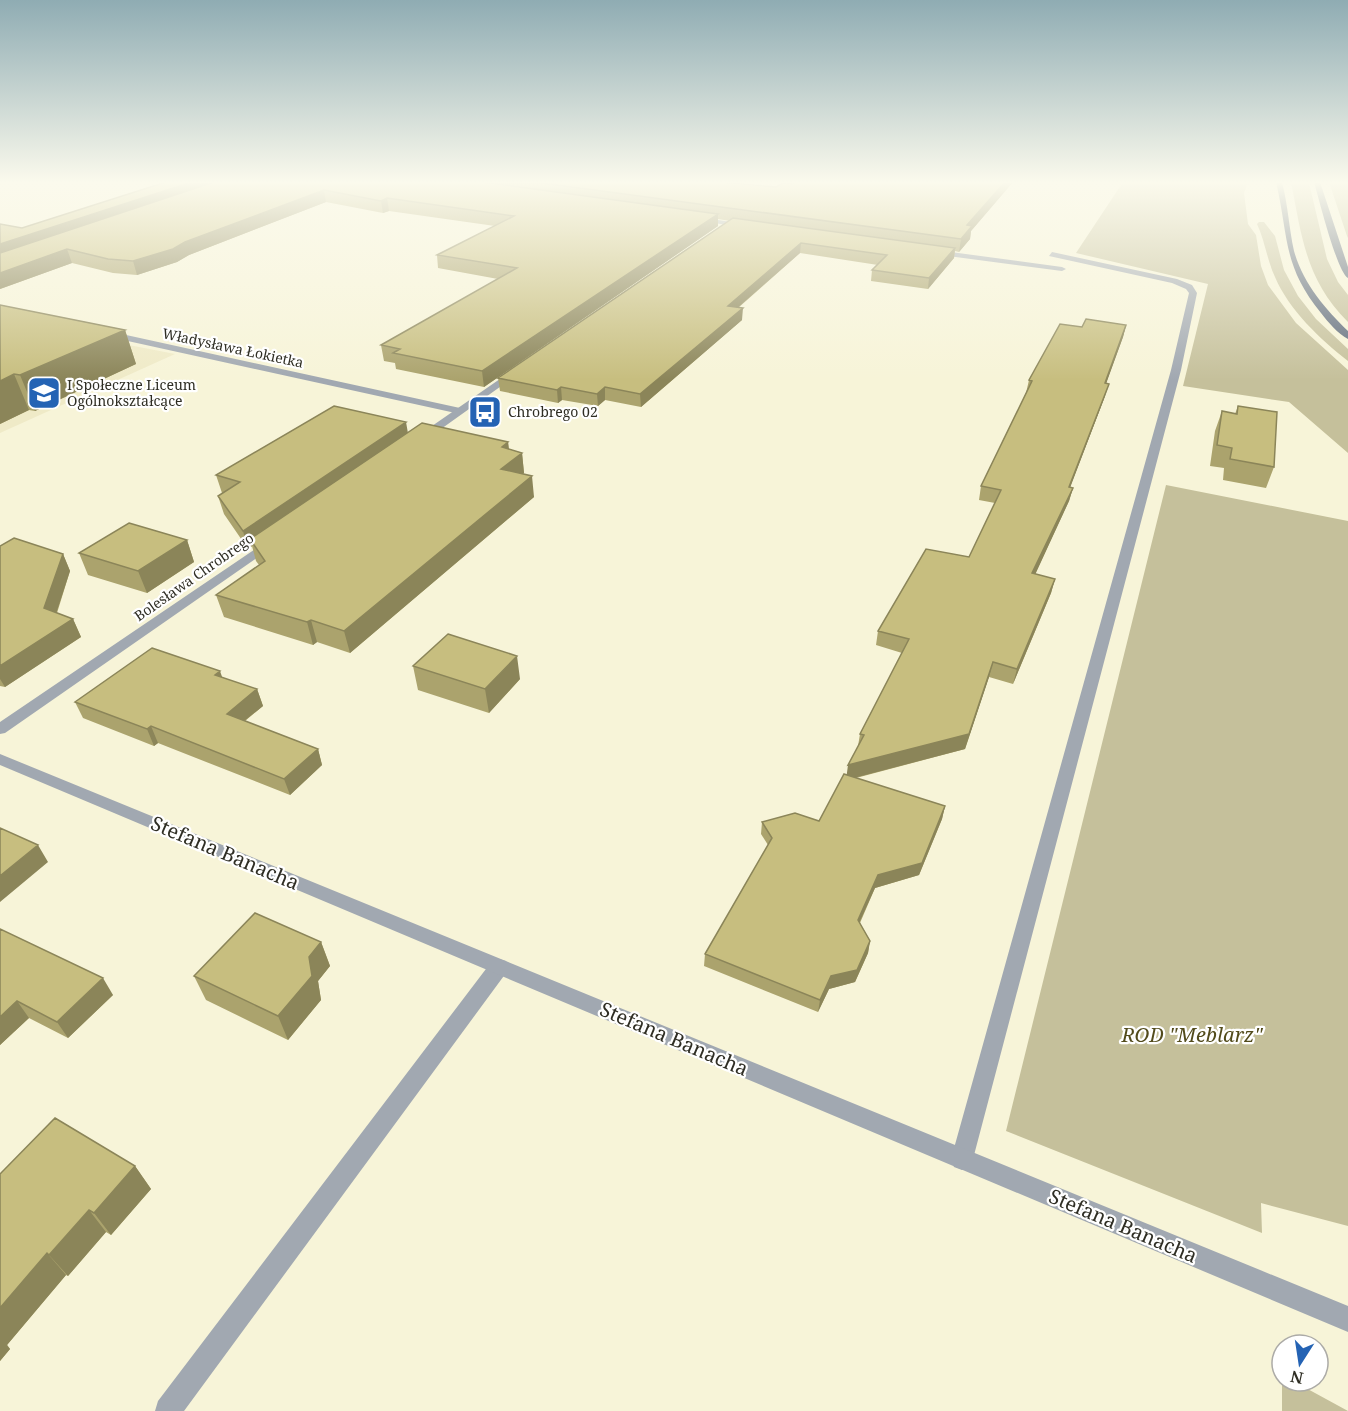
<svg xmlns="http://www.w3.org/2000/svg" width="1348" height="1411" font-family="'Noto Serif',serif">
  <rect width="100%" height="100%" fill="#f7f4d8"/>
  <path fill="#efeac7" d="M 0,320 L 175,354 L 0,433 Z"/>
  <path fill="#c5c09b" d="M 1123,182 L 1248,182 L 1244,193 L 1248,224 L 1256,235 L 1261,266 L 1268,285 L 1296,323 L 1348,370 L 1348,453 L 1289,402 L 1183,386 L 1208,284 L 1076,253 Z
    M 1291,182 L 1308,182 L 1310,187 L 1327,259 L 1338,282 L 1348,295 L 1348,322 C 1306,280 1302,238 1291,182 Z
    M 1329,182 L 1348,182 L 1348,238 L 1347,236 Z
    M 1259,222 L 1264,222 L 1275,236 L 1284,270 L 1298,296 L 1316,319 L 1348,349 L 1348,361 C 1320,339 1289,310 1275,277 C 1267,260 1265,241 1257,224 Z
    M 1166,485 L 1348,521 L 1348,1226 L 1261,1203 L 1262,1233 L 1006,1131 Z
    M 1282,1381 L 1293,1381 L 1348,1411 L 1282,1411 Z"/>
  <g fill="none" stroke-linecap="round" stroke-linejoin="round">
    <path fill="#a1a8b1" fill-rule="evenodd" d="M 1052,252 L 1177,279 L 1192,285 L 1197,293 L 1181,370 L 973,1159 L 970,1167 L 962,1170 L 954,1167 L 951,1159 L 1171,370 L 1189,293 L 1186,289 L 1172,283 L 1049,256 Z
      M 108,331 L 460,408 L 465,411 L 460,414 L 105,336 L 104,334 Z
      M 499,959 L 506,961 L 509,967 L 506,973 L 184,1411 L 155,1411 L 158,1401 L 492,961 Z"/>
    <path fill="#a1a8b1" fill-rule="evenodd" d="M 698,217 L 745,224 L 748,226 L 745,228 L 696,220 Z
      M 936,250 L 1062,267 L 1066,269 L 1062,271 L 933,254 Z
      M 513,370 L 521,372 L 427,439 L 419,439 L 419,435 Z
      M 270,539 L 274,540 L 274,546 L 5,733 L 0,734 L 0,722 Z
      M 0,754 L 1348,1306 L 1348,1332 L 0,765 Z"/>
    <path fill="#5e6a7b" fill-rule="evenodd" d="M 1276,182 L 1282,182 C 1288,205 1289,228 1294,251 C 1303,283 1325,309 1348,331 L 1348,339 C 1338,334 1328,322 1321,313 C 1282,265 1289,237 1276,182 Z
      M 1314,182 L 1320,182 L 1348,267 L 1348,278 C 1337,272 1319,199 1314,182 Z"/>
  </g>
  <path fill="#aba36d" d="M 161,182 L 722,182 L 776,187 L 793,184 L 795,182 L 1013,182 L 971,231 L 970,239 L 959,252 L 955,251 L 954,258 L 928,289 L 871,281 L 872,270 L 878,265 L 800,253 L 738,308 L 742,320 L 641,407 L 605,400 L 598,406 L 562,400 L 558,403 L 500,391 L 498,378 L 730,221 L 718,219 L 718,226 L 484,387 L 396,369 L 395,363 L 384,361 L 381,345 L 498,279 L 438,268 L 437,255 L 495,226 L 389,211 L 383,213 L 326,202 L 189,255 L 177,262 L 137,275 L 113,273 L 72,263 L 0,289 L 0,224 L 22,228 L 162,183 Z
    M 0,305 L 125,330 L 136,364 L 35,411 L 29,410 L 0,424 Z
    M 1126,325 L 1123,337 L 1106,383 L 1105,396 L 1070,487 L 1073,488 L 1069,501 L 1035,574 L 1055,579 L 1051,593 L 1013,684 L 989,677 L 965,749 L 856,778 L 945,806 L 942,819 L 919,875 L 875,888 L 860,923 L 870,941 L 868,953 L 855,982 L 829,989 L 818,1012 L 704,966 L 705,954 L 768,845 L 761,834 L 762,822 L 819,821 L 847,775 L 858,746 L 860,734 L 902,653 L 876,645 L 878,631 L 969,557 L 995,503 L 979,500 L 981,486 L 1026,393 L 1029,380 L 1082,327 Z
    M 1238,406 L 1274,467 L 1266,488 L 1223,480 L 1224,468 L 1210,466 L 1215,431 L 1222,411 L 1235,414 Z
    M 408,433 L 508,442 L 509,449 L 522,453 L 524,473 L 523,474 L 534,497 L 350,653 L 317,642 L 313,645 L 224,617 L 216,595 L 259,565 L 256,561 L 252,546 L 248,549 L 224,514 L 218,496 L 222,493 L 216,475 Z
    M 187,540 L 194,562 L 147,593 L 88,575 L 79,553 Z
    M 0,546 L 63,554 L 70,571 L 57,613 L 73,619 L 81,637 L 5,687 L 0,686 Z
    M 413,666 L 520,679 L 489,713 L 418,690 Z
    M 223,678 L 257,689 L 263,706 L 245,721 L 318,749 L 322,765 L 290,795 L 158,743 L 154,746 L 83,718 L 75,702 Z
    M 0,929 L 113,995 L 68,1038 L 29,1018 L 0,1045 Z
    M 321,942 L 330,966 L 318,981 L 321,1000 L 288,1040 L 206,1000 L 194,976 Z
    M 135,1166 L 151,1189 L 111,1235 L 106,1232 L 68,1276 L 66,1275 L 7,1345 L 10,1349 L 0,1361 L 0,1174 Z"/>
  <path fill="#8b8559" d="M 192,182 L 231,182 L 0,260 L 0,244 Z
    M 1005,182 L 1013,182 L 971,231 L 970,239 L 959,252 L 961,239 L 967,225 Z
    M 324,190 L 326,202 L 189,255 L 177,262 L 137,275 L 133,261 Z
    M 387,198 L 389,211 L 383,213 L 381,201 Z
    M 718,214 L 718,226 L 484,387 L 482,371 Z
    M 801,243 L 800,253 L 727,317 L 728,306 Z
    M 955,248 L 954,258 L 928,289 L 929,278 Z
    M 67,249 L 72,263 L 0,289 L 0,273 Z
    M 743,308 L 742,320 L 641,407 L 640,394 Z
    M 1126,325 L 1123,337 L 1102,395 L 1105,383 Z
    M 125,330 L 136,364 L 35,411 L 20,375 Z
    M 14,374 L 29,410 L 0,424 L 0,381 Z
    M 1109,384 L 1105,396 L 1065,501 L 1069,487 Z
    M 561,387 L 562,400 L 558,403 L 557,390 Z
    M 605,387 L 605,400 L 598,406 L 597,394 Z
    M 406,422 L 409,439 L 250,539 L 252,546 L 248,549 L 243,531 Z
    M 508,442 L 510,462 L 522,453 L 524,473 L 504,489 L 501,469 L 502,447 Z
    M 532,476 L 534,497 L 350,653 L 344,631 Z
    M 1073,488 L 1069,501 L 1029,588 L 1032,573 Z
    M 187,540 L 194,562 L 147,593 L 138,571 Z
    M 63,554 L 70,571 L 52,626 L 44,608 Z
    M 1055,579 L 1051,593 L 1013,684 L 1017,669 Z
    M 73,619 L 81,637 L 5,687 L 0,679 L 0,666 Z
    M 311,620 L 317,642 L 313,645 L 307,622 Z
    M 517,656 L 520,679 L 489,713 L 485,689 Z
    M 993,662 L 989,677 L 965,749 L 846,780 L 848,765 Z
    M 220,671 L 226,688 L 215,675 Z
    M 257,689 L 263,706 L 233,730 L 227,714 Z
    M 151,726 L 158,743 L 154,746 L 147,729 Z
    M 318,749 L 322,765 L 290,795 L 284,779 Z
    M 945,806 L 942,819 L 919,875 L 875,888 L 855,932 L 858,920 L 878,875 Z
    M 38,845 L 48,862 L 0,902 L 0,876 Z
    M 870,941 L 868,953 L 855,982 L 829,989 L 818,1012 L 820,1000 L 831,976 Z
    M 321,942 L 330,966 L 318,981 L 321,1000 L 288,1040 L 278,1016 L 309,957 Z
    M 103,978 L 113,995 L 68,1038 L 57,1022 Z
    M 17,1001 L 29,1018 L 0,1045 L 0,1017 Z
    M 135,1166 L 151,1189 L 111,1235 L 94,1213 Z
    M 89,1210 L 106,1232 L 68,1276 L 49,1255 Z
    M 47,1253 L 66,1275 L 7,1345 L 10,1349 L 0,1361 L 0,1308 Z"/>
  <path fill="#c7be7f" stroke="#8b8559" stroke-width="1.5" d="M 166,182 L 192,182 L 0,244 L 0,224 L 22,228 Z
    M 214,182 L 483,182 L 718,214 L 482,371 L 393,353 L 400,349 L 381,345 L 517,268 L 437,255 L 514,216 L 387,198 L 381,201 L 324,190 L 185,242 L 173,249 L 133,261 L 108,259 L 67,249 L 0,273 L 0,253 Z
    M 535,182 L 722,182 L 776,187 L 783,183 L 793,184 L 795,182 L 1005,182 L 967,225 L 972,226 L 961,239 Z
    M 733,218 L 955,248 L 929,278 L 872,270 L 887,255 L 801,243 L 728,306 L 743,308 L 640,394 L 605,387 L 597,394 L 561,387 L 557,390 L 498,378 Z
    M 0,305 L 125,330 L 20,375 L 14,374 L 0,381 Z
    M 1086,319 L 1126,325 L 1105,383 L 1109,384 L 1069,487 L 1073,488 L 1032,573 L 1055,579 L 1017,669 L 993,662 L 969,734 L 848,765 L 864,735 L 860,734 L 909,639 L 878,631 L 926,549 L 969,557 L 1001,490 L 981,486 L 1032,381 L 1029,380 L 1060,324 L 1082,327 Z
    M 334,406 L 406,422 L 243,531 L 218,496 L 240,482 L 216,475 Z
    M 1238,406 L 1277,412 L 1274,467 L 1230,459 L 1232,448 L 1217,445 L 1222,411 L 1237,414 Z
    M 422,423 L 508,442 L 502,447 L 522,453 L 501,469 L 532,476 L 344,631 L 311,620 L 307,622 L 216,595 L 265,561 L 250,539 Z
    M 129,523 L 187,540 L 138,571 L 79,553 Z
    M 14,538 L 63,554 L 44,608 L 73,619 L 0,666 L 0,546 Z
    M 448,634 L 517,656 L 485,689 L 413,666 Z
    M 152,648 L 220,671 L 215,675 L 257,689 L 227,714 L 318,749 L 284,779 L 151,726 L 147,729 L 75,702 Z
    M 844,774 L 945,806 L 922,863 L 878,875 L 858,920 L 870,941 L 857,970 L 831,976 L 820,1000 L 705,954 L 772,838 L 762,822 L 795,813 L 819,821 Z
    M 0,828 L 38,845 L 0,876 Z
    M 255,913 L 321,942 L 309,957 L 312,976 L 278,1016 L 194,976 Z
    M 0,929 L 103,978 L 57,1022 L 17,1001 L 0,1017 Z
    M 55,1118 L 135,1166 L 94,1213 L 89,1210 L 49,1255 L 47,1253 L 0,1308 L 0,1174 Z"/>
  <linearGradient id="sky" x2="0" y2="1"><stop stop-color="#8facb3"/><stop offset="0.48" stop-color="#fbfaed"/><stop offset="1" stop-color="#fbfaed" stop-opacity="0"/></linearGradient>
  <rect width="1348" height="380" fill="url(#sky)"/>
  <defs>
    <symbol id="school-square" viewBox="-11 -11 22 22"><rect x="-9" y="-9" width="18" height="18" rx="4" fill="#2463b4" stroke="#fff"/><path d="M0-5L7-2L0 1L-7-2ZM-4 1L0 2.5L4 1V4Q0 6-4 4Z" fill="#fff"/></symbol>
    <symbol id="bus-square" viewBox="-11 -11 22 22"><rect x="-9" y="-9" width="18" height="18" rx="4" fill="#2463b4" stroke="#fff"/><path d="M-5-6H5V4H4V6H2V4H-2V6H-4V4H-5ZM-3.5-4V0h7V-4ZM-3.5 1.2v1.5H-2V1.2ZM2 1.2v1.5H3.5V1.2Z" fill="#fff"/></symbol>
  </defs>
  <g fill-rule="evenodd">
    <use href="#school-square" x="25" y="374" width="38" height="38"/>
    <use href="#bus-square" x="466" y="393" width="38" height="38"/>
  </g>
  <g text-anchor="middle" stroke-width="4.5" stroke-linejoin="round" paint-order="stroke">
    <g font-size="14" fill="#2f2e24" stroke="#fff">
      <text transform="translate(233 348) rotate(12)" y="5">Władysława Łokietka</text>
      <text transform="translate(194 577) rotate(-35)" y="5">Bolesława Chrobrego</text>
    </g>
    <g font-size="14" fill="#2f2e24" stroke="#fff" text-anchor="start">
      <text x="67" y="390">I Społeczne Liceum<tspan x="67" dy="16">Ogólnokształcące</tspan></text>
      <text x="508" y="417">Chrobrego 02</text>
    </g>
    <g font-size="20" fill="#2f2e24" stroke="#fff">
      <text transform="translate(225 853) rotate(23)" y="7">Stefana Banacha</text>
      <text transform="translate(674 1039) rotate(23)" y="7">Stefana Banacha</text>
      <text transform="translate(1123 1226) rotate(23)" y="7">Stefana Banacha</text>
    </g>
    <g font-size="20" font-style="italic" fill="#524b1b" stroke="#fff">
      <text x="1192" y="1042">ROD "Meblarz"</text>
    </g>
  </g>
  <g transform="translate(1300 1363) rotate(192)"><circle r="28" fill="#ffffff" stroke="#acaba7" stroke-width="1.5"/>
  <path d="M0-4.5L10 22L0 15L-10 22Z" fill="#2463b4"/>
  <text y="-9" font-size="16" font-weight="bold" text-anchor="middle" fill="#2f2e24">N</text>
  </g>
</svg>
